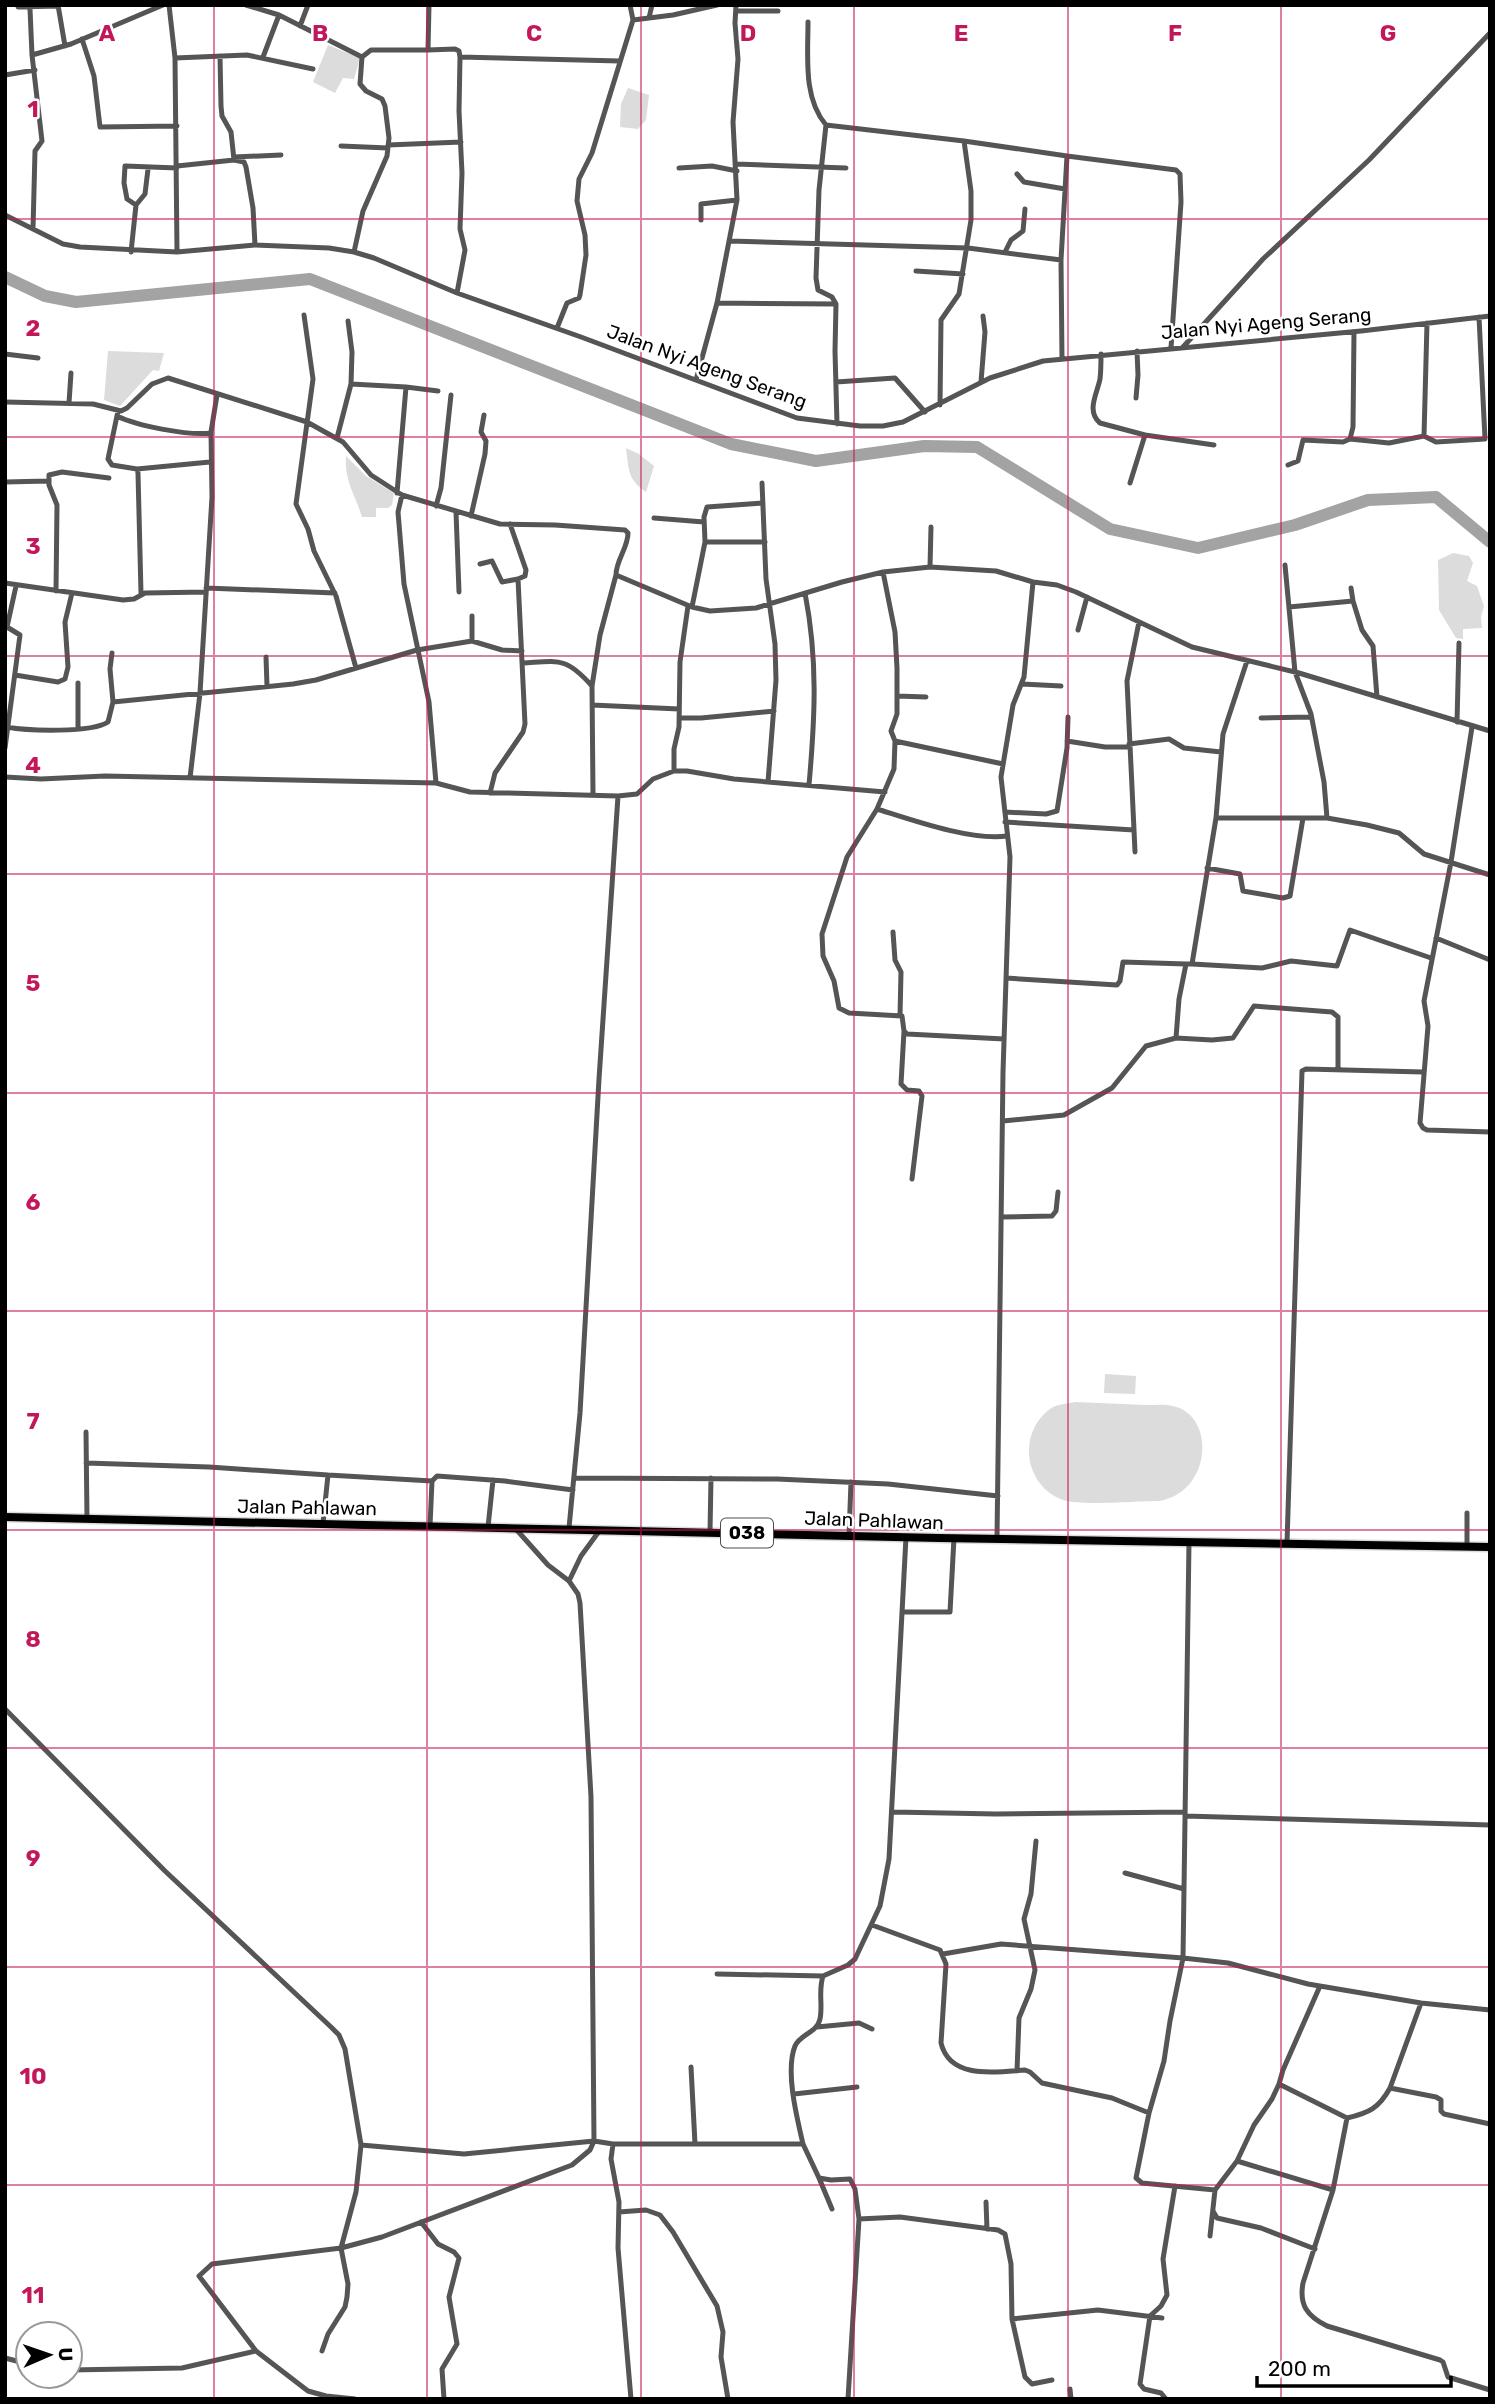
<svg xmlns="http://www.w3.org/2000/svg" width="1495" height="2404" font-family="Rubik,sans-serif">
  <rect width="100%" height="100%" fill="#fff"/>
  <path fill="#dcdcdc" d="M 328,45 L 360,58 L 354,79 L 343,78 L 335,93 L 313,82 Z
    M 628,88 L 649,95 L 646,120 L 638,129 L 620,127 L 621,104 Z
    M 108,351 L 164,353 L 159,371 L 153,370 L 120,406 L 104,400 Z
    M 626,448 L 639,454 L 654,466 L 646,492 C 627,479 629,469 626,448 Z
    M 346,456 L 366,476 L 394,493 L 392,505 L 388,508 L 376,508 L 376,517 L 362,517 C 355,494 344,481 346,456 Z
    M 1453,553 L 1469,556 L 1473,563 L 1467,581 L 1477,586 L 1484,606 L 1481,617 L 1482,628 L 1463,629 L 1463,639 L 1456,638 L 1439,610 L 1438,560 Z
    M 1105,1374 L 1136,1376 L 1135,1394 L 1104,1393 Z
    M 1075,1402 C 1099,1403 1122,1404 1146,1405 C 1155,1405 1165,1404 1173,1406 C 1217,1416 1211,1493 1159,1501 C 1137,1501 1081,1506 1063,1500 C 1024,1486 1017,1433 1050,1409 C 1057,1404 1066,1404 1075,1402 Z"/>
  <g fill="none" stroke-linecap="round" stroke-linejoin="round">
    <path stroke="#a3a3a3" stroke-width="12" d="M 5,277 L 45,296 L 76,302 L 310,279 L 731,444 L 816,461 L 924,446 L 977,447 L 1110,529 L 1198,548 L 1295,525 L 1368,500 L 1436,497 L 1490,542"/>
    <defs>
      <path id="primary" d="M 5,1517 L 939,1538 L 1490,1547"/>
    </defs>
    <use href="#primary" stroke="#dbdbdb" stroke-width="11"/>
    <path stroke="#555" stroke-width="5" d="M 58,5 L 65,46
      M 169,5 L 175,58 L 177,252
      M 246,5 L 279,15 L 362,57 L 371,50 L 428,50
      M 429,5 L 428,50 L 455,49 L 459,51 L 460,57 L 459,111 L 462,173 L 460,229 L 465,250 L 457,293
      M 18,7 L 58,6
      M 30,9 L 32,55
      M 736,11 L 778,11
      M 649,18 L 652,5
      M 633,20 L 673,15 L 717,5
      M 808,22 C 808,57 803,98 826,125 L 964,141 L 971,191 L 971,220 L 959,294 L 941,320 L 940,405
      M 300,26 L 308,5
      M 82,39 L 94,76 L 100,127 L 177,126
      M 220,56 L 221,106 L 222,116 L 231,132 L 234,160 L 244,162 L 246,167 L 253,208 L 255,245
      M 263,57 L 279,15
      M 460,57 L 620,61
      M 175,58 L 247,55 L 313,69
      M 5,75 L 35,70
      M 826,125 L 819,190 L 816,278 L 818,290 L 832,297 L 836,304 L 835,351 L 837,424
      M 964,141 L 1067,156 L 1061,260 L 1062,359
      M 388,145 L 461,142
      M 341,146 L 388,148
      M 1067,156 L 1176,170 L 1180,174 L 1181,202 L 1171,348
      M 234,157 L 281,155
      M 736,164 L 846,168
      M 177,166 L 234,160
      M 679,168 L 712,166 L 737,171
      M 1017,174 L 1024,182 L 1065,189
      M 136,205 L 127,199 L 124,183 L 125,166 L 177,168
      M 5,215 L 63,244 L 80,247 L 177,252 L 255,245 L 329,248 L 354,252 L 374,258 L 457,293 L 581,337 L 797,418 L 860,426 L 883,426 L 903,422 L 990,378 L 1043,361 L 1361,331 L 1490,316
      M 701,220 L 701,204 L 737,200
      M 33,229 L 35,151 L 42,141 L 32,55 L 71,44 L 163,5
      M 730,241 L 968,248 L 1061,260
      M 131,252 L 136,205 L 145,194 L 148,169
      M 354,252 L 363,211 L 387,156 L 389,138 L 385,106 L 382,99 L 366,91 L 360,84 L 362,57
      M 1005,252 L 1011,240 L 1023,231 L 1025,209
      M 916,271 L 963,274
      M 717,303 L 836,304
      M 304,315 L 313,379 L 296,504 L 308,529 L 314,551 L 336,596 L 356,668
      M 1427,323 L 1424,436 L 1436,442 L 1485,439 L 1479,317
      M 557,328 L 567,303 L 579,298 L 580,295 L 586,255 L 585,235 L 577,201 L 579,179 L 592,153 L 633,20 L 630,5
      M 1183,347 L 1263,259 L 1369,160 L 1490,33
      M 5,354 L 38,358
      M 1101,354 C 1101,363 1101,371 1100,379 C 1097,394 1086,411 1100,423 L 1145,435 L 1214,445
      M 696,380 L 717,303 L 737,200 L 733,122 L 738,59 L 735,23 L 736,5
      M 836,382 L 895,378 L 925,412
      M 981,382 L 985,332 L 983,316
      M 351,384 L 406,387 L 397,493
      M 406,387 L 438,391
      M 1136,398 L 1138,375 L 1137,351
      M 5,402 L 93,404 L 121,411 L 127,408 L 152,384 L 168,378 L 307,422 L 343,442 L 371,475 L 402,495 L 500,524 L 555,525 L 625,530 L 628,533 C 628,548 616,560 616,575 L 692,607 L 710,611 L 756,608 L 842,582 L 883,572 L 930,567 L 996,571 L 1033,582 L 1057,585 L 1076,592 L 1192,647 L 1299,673 L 1490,731
      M 69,403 L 71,373
      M 118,411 L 108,459 L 112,465 L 137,469 L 138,473 L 141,593
      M 117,416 C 137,426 189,436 211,433
      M 337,438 L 351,384 L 352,352 L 348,321
      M 1350,439 L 1389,443 L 1424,436
      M 1288,465 L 1298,461 L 1303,440 L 1343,442 L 1350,439 L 1353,427 L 1354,332
      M 137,469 L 210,462
      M 5,482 L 48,481
      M 762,483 L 766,579 L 775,644 L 776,680 L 768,782
      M 1130,483 L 1145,435
      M 402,495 L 398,512 L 404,584 L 429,702 L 436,783
      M 436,506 L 441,488 L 451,395
      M 456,512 L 459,592
      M 471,516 L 485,454 L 486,441 L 481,432 L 484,415
      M 654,518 L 704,522
      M 705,542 L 765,542
      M 480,564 L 492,561 L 502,582 L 518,579 L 525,576 L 526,570 L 510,524
      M 1285,565 L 1295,672 L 1311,714 L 1324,782 L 1327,818
      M 930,567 L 931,527
      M 883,572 L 895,632 L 897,668 L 897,714 L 891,731 L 895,741 L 894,769 L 877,809 C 912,820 971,841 1007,836
      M 5,583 L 123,600 L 134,599 L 145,593 L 206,592
      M 206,588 L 335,593
      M 1351,588 L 1353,601
      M 56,591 L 57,505 L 49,485 L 49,475 L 62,472 L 109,478
      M 805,593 C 818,660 815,717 809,785
      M 692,607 L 705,542 L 704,517 L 707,507 L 763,503
      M 1289,607 L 1353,601 L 1362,630 L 1373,646 L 1377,697
      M 472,616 L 472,641
      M 1078,630 L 1087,597
      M 112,653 L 110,669 L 113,702
      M 266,657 L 267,686
      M 1247,661 L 1223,734 L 1216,818 L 1192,964 L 1262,968 L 1291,961 L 1337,966 L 1350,930 L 1431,958
      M 523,663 C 560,661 566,657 592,686
      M 15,675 L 58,682 L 65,679 L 68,667 L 65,622 L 72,593
      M 1022,684 L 1061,686
      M 897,696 L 926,697
      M 592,705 L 679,709
      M 679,718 L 701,718 L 774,711
      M 1261,718 L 1311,717
      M 1457,722 L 1459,643
      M 7,727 C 28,731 92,733 108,722 L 113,702 L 293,684 L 316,680 L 417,650 L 472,641 L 502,650 L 522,651
      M 1472,727 L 1451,862 L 1424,1001 L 1428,1026 L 1420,1123 L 1423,1128 L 1427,1130 L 1490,1132
      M 78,728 L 78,683
      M 895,741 L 1003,764
      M 1067,741 L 1105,747 L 1129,747
      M 1129,744 L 1169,739 L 1184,748 L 1221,752
      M 5,748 L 20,635 L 7,627 L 16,586
      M 674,771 L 674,749 L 679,727 L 680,662 L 688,606
      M 5,777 L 41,779 L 105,776 L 436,783 L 470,792 L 618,796 L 637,794 L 653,779 L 674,771 L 687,771 L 734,779 L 885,792
      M 190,778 L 200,693 L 212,497 L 211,432 L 217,395
      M 490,793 L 495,773 L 523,732 L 525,724 L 518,579
      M 593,794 L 592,686 L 600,635 L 616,575
      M 877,809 L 847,857 L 822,934 L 823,956 L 834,981 L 839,1008 L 849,1013 L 902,1016 L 904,1031 L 907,1034 L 1004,1039
      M 1005,812 L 1046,814 L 1057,811 L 1067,748 L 1068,717
      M 1216,818 L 1327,818 L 1367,825 L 1399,833 L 1424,854 L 1490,875
      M 1005,822 L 1134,830 L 1135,852
      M 1134,830 L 1127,681 L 1139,622
      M 1207,868 L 1240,874 L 1243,891 L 1283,898 L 1290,896 L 1303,818
      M 893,932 L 895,960 L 901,972 L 900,1016
      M 1436,938 L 1490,960
      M 1006,978 L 1117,985 L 1120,981 L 1123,962 L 1186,964
      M 904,1031 L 901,1084 L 907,1090 L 919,1091 L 922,1096 L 912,1179
      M 1176,1038 L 1212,1040 L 1233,1038 L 1254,1006 L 1332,1012 L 1338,1017 L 1338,1068
      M 1003,1121 L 1064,1115 L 1112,1088 L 1146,1046 L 1176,1038 L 1179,999 L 1186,964 L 1192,964
      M 1001,1217 L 1052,1216 L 1056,1211 L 1058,1192
      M 86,1432 L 87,1519
      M 86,1463 L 209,1467 L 328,1475
      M 574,1478 L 777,1479 L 888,1484 L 998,1496
      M 1467,1513 L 1467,1547
      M 323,1523 L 328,1475 L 432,1481
      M 430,1526 L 432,1481 L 437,1476 L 505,1481 L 573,1490
      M 488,1527 L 493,1480
      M 515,1528 L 548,1565 L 569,1581
      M 569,1528 L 580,1413 L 599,1079 L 618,796
      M 710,1532 L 711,1478
      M 849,1536 L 851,1482
      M 997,1538 L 1003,1072 L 1010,857 L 1001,777 L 1013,705 L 1024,677 L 1033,582
      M 1189,1542 L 1183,1958 L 1170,2021 L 1164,2061 L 1149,2113 L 1136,2178 L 1142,2183 L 1215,2190 L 1237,2161 L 1333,2190 L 1347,2118
      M 1287,1543 L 1302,1071 L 1306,1069 L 1423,1072
      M 903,1612 L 950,1612 L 954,1538
      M 5,1709 L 165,1871 L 331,2027 L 339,2035 L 345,2049 L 361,2145 L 356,2192 L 341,2248 L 348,2284 L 347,2297 L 345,2307 L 328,2334 L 322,2351
      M 893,1812 L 996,1814 L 1185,1812
      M 1185,1816 L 1490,1825
      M 1125,1873 L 1184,1889
      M 872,1925 L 940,1950 L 946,1964 L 941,2043 C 950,2080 996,2072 1025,2070 L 1030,2072 L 1042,2083 L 1112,2098 L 1149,2113
      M 943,1954 L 1001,1944 L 1183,1958 L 1228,1963 L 1308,1984 L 1421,2003 L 1490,2010
      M 717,1974 L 823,1976
      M 1320,1986 L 1283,2070 L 1279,2084 L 1347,2118 C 1369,2113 1379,2108 1390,2088
      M 1421,2003 L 1390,2088 L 1436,2097 L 1441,2100 L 1441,2111 L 1444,2114 L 1490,2124
      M 817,2027 L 859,2023 L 872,2029
      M 691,2067 L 695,2144
      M 1017,2071 L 1019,2018 L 1031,1989 L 1035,1970 L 1024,1919 L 1031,1894 L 1036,1841
      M 794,2094 L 857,2087
      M 613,2144 L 611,2159 L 619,2202 L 618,2248 L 631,2399
      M 803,2144 L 819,2178 L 831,2180 L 850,2179 L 855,2189 L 859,2219 L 848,2399
      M 361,2145 L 464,2154 L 594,2141 L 613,2144 L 803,2144 C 797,2118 785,2071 795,2046 C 800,2034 817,2033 820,2019 C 823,2005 818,1991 823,1976 L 848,1965 L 855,1959 L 880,1906 L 889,1859 L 906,1537
      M 1237,2161 L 1254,2125 L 1272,2099 L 1279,2084
      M 819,2178 L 832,2209
      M 1333,2190 L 1303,2283 C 1299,2305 1307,2316 1327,2326 L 1440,2360 L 1443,2362 L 1448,2377 L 1490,2390
      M 986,2202 L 987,2229
      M 1213,2211 L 1217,2218 L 1261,2228 L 1315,2249
      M 619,2212 L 646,2210 L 660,2215 L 673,2232 L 717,2306 L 723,2332 L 721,2357 L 728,2399
      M 859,2219 L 900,2217 L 998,2230 L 1005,2234 L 1011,2264 L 1012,2319 L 1025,2377 L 1032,2384 L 1052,2380
      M 421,2222 L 438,2244 L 454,2252 L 459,2258 L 449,2297 L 457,2344 L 442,2369 L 444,2399
      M 1210,2236 L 1215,2190
      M 1012,2319 L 1098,2310 L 1162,2318
      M 5,2358 L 28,2364
      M 70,2370 L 182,2368 L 256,2351
      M 1070,2389 L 1071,2399
      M 355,2399 L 326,2396 L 308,2391 L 256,2351 L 199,2276 L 212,2264 L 341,2248 L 382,2237 L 572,2165 L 590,2150 L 594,2141 L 591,1797 L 580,1603 L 578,1594 L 569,1581 L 581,1556 L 600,1530
      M 1166,2399 L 1161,2393 L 1144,2389 L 1140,2384 L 1150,2316 L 1161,2306 L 1167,2295 L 1163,2259 L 1175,2186"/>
    <use href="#primary" stroke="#000" stroke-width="8"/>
  </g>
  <path fill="none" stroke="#c2185b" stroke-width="2" stroke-opacity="0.55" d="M 214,5 L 214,2399M 427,5 L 427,2399M 641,5 L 641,2399M 854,5 L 854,2399M 1068,5 L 1068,2399M 1281,5 L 1281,2399M 5,219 L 1490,219M 5,437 L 1490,437M 5,656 L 1490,656M 5,874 L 1490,874M 5,1093 L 1490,1093M 5,1311 L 1490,1311M 5,1530 L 1490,1530M 5,1748 L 1490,1748M 5,1967 L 1490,1967M 5,2185 L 1490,2185"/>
  <g text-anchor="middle" stroke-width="5" stroke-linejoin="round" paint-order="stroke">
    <rect fill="#fff" stroke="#4c4c4c" stroke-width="2" x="721" y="1518.5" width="52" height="29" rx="5"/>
    <g font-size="18" font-weight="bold" fill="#000">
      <text x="747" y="1539">038</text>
    </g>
    <g font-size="19" fill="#000" stroke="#fff">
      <text transform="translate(1266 323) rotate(-5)" y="7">Jalan Nyi Ageng Serang</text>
      <text transform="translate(707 366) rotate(20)" y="7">Jalan Nyi Ageng Serang</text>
      <text transform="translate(307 1507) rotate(1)" y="7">Jalan Pahlawan</text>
      <text transform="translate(874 1520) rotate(2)" y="7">Jalan Pahlawan</text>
    </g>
  </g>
  <g font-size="23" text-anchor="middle" font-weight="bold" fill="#c2185b" stroke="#fff" stroke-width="5" stroke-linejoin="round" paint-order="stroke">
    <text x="107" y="41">A</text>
    <text x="320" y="41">B</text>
    <text x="534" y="41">C</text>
    <text x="748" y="41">D</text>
    <text x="961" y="41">E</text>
    <text x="1175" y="41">F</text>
    <text x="1388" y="41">G</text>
    <text x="33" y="117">1</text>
    <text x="33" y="336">2</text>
    <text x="33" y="554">3</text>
    <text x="33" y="773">4</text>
    <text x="33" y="991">5</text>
    <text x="33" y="1210">6</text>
    <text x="33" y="1429">7</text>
    <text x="33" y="1647">8</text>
    <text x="33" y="1866">9</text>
    <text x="33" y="2084">10</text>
    <text x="33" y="2303">11</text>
  </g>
  <rect width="1495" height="2404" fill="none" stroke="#000000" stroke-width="14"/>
  <g transform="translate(49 2355) rotate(88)"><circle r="33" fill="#ffffff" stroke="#999999" stroke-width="2"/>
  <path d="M0-5L12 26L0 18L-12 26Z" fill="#000000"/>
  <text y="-10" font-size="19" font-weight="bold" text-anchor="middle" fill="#000000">U</text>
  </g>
  <path d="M1257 2376v10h194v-10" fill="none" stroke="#000000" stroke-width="3.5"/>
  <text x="1268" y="2376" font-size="21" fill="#000000" stroke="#ffffff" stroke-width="5" paint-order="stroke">200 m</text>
</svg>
